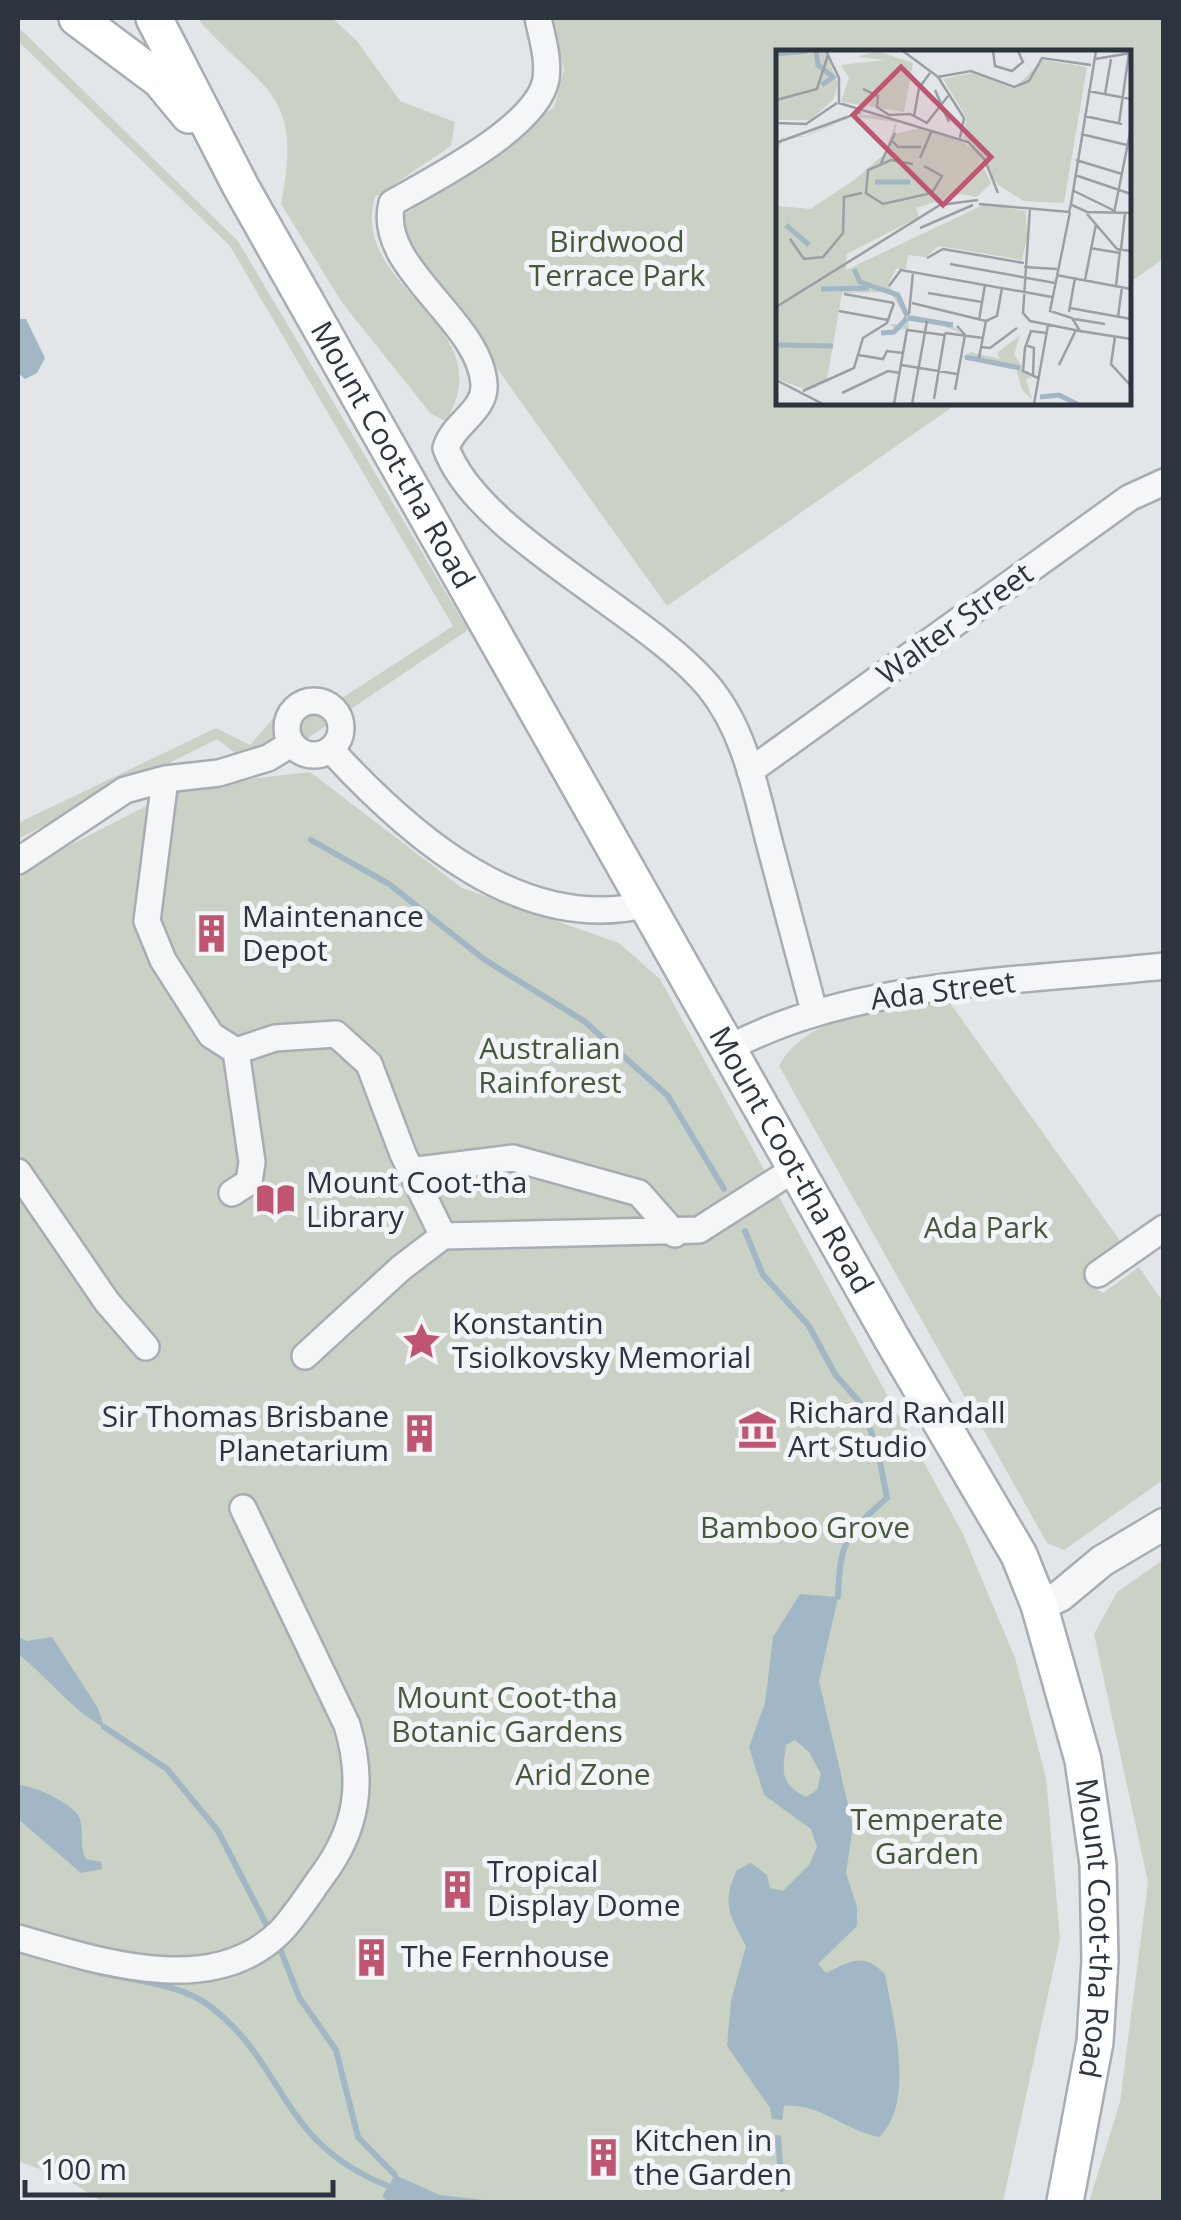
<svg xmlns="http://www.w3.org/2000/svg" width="1181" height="2220" font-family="'Open Sans',sans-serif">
  <rect width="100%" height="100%" fill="#e2e6e9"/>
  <path fill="#c9d2c4" d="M 197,18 L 332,18 L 357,41 L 400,101 L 455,122 L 451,146 L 375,197 C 348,290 505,323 446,421 L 431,414 L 343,304 L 281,204 C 304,88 262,93 197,18 Z
    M 552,18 L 1163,18 L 1163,259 L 1129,283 L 1128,52 L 778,52 L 778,402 L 958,403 L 667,606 L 393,223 L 554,107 L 564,70 Z
    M 18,27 L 238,241 L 468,630 L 259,771 L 217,739 L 18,839 L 18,823 L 216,728 L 250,745 L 297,691 L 316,690 L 339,700 L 453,626 L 230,246 L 18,41 Z
    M 310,772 L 462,888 L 619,943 L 660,979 L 963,1534 L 1015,1658 L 1046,1778 L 1060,1939 L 1003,2202 L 102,2202 L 65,2178 L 18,2161 L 18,872 L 183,787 Z
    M 945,996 L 1121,1242 L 1086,1266 L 1086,1282 L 1103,1293 L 1139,1267 L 1163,1302 L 1163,1480 L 1064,1550 L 1047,1543 L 779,1066 C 807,1013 891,1008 945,996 Z
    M 1163,1560 L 1163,2202 L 1089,2202 L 1120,2102 L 1148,1882 L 1094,1634 L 1117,1592 Z"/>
  <path fill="#a1b7c5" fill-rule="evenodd" d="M 18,319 L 26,319 L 45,358 L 37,373 L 25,379 L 18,373 Z
    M 800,1594 L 838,1597 L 819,1681 L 853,1826 L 846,1873 L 857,1907 L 857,1926 L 818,1964 L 826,1973 C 851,1961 863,1952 885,1974 C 893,2019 916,2103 879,2137 C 844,2130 820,2103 784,2106 L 782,2120 L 772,2119 L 770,2108 L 727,2046 L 731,2001 L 746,1946 C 730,1915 721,1904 737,1870 L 751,1863 L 767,1875 L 770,1888 L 783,1891 L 809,1865 L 817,1847 L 811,1829 L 764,1795 L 749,1747 L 765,1703 L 773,1637 ZM 795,1740 L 809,1752 L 821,1774 L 817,1790 L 806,1797 C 780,1784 782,1772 786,1745 Z
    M 18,1636 L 26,1641 L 52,1637 L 98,1708 L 104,1727 C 71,1710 48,1677 18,1654 Z
    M 18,1785 C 33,1785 75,1804 80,1819 C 84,1833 79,1846 86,1859 L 101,1862 L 102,1869 L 81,1873 L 18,1819 Z
    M 395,2175 L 440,2195 L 502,2202 L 388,2202 L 382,2196 Z"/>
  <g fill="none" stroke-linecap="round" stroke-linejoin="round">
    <path stroke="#a1b7c5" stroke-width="6" d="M 311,840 L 389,884 L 485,960 L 584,1021 L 668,1096 L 724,1189
      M 745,1231 L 763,1275 L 809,1326 L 835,1374 L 861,1404 L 878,1451 L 887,1498 C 845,1534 840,1543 838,1597
      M 104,1727 L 167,1769 L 218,1831 L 266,1924
      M 281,1951 L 299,1997 L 336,2050 L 358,2137 L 395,2175
      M 71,1965 C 114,1981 173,1978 211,2007 C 288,2067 279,2142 386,2185
      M 778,2138 L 782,2189"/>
    <defs>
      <path id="minor" d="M 538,18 C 542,37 549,59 546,79 C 538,127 432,180 392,203 C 375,267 480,320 484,384 C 486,411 453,423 446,448 C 478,536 646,611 709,687 C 746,732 756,793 771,849 C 785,903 800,957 814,1011
        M287 728a27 27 0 1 1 54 0a27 27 0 1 1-54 0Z
        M 331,750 C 409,835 523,936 648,904
        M 750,771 L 1129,498 L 1164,482
        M 165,779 L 147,921 L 163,960 L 211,1035 L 236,1051 L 275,1038 L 336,1034 L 369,1064 L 403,1154 L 443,1236
        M 18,861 L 125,790 L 165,779 L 219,773 L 268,758 L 291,744
        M 731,1047 C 858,980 1022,982 1164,966
        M 410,1171 L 513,1158 L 639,1193 L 675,1234
        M 18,1172 L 107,1302 L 146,1347
        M 232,1193 L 249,1182 L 252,1162 L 236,1051
        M 1098,1274 L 1164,1228
        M 305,1356 L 401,1268 L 443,1236 L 699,1230 L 796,1168
        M 18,1938 C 97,1960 212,2001 281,1931 C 296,1915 309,1894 322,1876 C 358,1828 364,1781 347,1725 L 243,1508"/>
      <path id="tertiary" d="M 1039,1605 L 1060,1596 L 1102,1561 L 1164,1524"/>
      <g id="secondary">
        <path d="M 77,18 L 160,80 L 189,115"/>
        <path id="s1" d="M 154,18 L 241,187 L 892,1339 L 1019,1555 L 1039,1605 L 1083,1760 L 1098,1864 L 1100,1960 L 1095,2042 L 1065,2202"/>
      </g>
    </defs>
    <use href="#minor" stroke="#a8adb3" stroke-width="30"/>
    <use href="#tertiary" stroke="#a8adb3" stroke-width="35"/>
    <use href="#secondary" stroke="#a8adb3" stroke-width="40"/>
    <use href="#minor" stroke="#f5f6f8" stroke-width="25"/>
    <use href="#tertiary" stroke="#f5f6f8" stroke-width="30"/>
    <use href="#secondary" stroke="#fff" stroke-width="35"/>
  </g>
  <defs>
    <symbol id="building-bare" viewBox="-9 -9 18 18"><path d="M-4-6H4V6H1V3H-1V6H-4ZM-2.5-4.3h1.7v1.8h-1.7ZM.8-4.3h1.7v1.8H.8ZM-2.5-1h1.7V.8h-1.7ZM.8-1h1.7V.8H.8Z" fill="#c05572" stroke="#f2f4f7" stroke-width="2.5" paint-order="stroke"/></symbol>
    <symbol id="library-bare" viewBox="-9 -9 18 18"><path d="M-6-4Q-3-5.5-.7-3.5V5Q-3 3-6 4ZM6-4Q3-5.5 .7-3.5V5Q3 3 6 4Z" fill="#c05572" stroke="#f2f4f7" stroke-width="2.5" paint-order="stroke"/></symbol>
    <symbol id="sight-bare" viewBox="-9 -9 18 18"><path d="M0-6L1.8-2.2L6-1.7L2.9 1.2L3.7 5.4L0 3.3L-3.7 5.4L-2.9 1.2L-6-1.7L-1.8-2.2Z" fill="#c05572" stroke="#f2f4f7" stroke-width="2.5" paint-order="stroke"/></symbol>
    <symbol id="museum-bare" viewBox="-9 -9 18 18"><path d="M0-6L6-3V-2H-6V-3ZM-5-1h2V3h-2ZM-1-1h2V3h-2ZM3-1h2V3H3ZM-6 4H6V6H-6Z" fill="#c05572" stroke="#f2f4f7" stroke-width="2.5" paint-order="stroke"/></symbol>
  </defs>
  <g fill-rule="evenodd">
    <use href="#building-bare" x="184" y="906" width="55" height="55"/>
    <use href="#library-bare" x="248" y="1172" width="55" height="55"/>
    <use href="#sight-bare" x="394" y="1314" width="55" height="55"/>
    <use href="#museum-bare" x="730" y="1402" width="55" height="55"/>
    <use href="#building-bare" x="392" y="1406" width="55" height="55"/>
    <use href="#building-bare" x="430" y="1862" width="55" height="55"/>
    <use href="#building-bare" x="344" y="1930" width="55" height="55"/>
    <use href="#building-bare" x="576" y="2130" width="55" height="55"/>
  </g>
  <g text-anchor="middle" stroke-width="10" stroke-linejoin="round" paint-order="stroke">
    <g font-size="30" fill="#445a3b" stroke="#f2f4f7">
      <text x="617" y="252">Birdwood<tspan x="617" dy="34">Terrace Park</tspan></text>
      <text x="550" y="1059">Australian<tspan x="550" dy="34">Rainforest</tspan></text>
      <text x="986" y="1238">Ada Park</text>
      <text x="805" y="1538">Bamboo Grove</text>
      <text x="507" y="1708">Mount Coot-tha<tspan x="507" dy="34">Botanic Gardens</tspan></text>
      <text x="583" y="1785">Arid Zone</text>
      <text x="927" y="1830">Temperate<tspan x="927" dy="34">Garden</tspan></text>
    </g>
    <g font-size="30" fill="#2c353f" stroke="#f2f4f7">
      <text dy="10" stroke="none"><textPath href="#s1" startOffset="498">Mount Coot-tha Road</textPath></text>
      <text transform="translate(955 624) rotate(-36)" y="10">Walter Street</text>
      <text transform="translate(943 991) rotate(-7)" y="10">Ada Street</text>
      <text dy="10" stroke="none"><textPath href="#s1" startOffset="1308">Mount Coot-tha Road</textPath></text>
      <text dy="10" stroke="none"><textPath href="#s1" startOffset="2148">Mount Coot-tha Road</textPath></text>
    </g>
    <g font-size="30" fill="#2c353f" stroke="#f2f4f7" text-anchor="start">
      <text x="242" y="927">Maintenance<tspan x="242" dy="34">Depot</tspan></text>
      <text x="306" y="1193">Mount Coot-tha<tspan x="306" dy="34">Library</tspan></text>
      <text x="452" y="1334">Konstantin<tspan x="452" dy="34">Tsiolkovsky Memorial</tspan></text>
      <text x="788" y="1423">Richard Randall<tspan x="788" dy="34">Art Studio</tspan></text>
      <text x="389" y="1427" text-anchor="end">Sir Thomas Brisbane<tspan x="389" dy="34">Planetarium</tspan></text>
      <text x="487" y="1882">Tropical<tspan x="487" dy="34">Display Dome</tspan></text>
      <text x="401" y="1967">The Fernhouse</text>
      <text x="634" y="2151">Kitchen in<tspan x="634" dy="34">the Garden</tspan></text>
    </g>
  </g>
  <g transform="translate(776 50)">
    <rect width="355" height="355" fill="#e2e6e9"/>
    <path d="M 0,1 L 49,1 L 62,34 L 57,50 L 34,70 L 0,70 ZM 101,1 L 137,13 L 128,62 L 65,52 L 73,28 L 65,15 L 109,10 L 81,7 ZM 266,10 L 311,17 L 288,153 L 248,151 L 222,135 L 188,87 L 190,67 L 167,29 L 197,23 L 238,39 ZM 76,64 L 96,65 L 121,71 L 119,84 L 143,78 L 185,91 L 199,100 L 215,133 L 201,147 L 186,144 L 140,158 L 143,167 L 43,218 L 71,204 L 70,220 L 209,154 L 250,161 L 251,187 L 246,210 L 163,196 L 149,207 L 132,205 L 130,219 L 120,219 L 112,234 L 131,264 L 172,272 L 185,283 L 152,270 L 133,271 L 132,278 L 121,281 L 114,274 L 127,274 L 128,264 L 114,242 L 66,243 L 51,329 L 29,339 L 0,329 L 0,156 L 34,159 L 77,131 L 108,104 L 120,72 L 76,66 L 34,85 L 26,87 L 8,87 L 0,104 L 1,93 L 6,87 L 30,86 ZM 244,285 L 238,305 L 255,328 L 250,329 L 256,349 L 246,340 L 240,317 L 185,307 L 195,302 L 224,309 L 221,303 Z" fill="#c9d2c4"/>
    <path fill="none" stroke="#a1b7c5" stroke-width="5" d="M 40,1 L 42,15 L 57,27 L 46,35M 0,4 L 31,1M 99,132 L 134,132M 10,175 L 33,195M 78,219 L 84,232 L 122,245 L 131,266M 45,239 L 93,238M 132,268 L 177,275M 105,283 L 118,282 L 131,268M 0,295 L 57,296M 189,307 L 244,318M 264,347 L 283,345 L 301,354"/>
    <path fill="none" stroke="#999fa5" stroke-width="2.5" d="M 50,1 L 63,28 L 63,53 L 192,92 L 209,110 L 222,143M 127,1 L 162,27 L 195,21 L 238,37 L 253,31 L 266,8 L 315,15M 217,1 L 219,16 L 236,21 L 247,12 L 242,1M 319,9 L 355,3M 162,27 L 188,68 L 184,88M 87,39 L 102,46 L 101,57 L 113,65 L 134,64 L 151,73M 159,40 L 173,72M 312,41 L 355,49M 329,44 L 335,9M 0,50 L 41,39 L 52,5M 138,66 L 143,38 L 154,23M 308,66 L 346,74M 0,73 L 30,74 L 61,53M 343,73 L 353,3M 150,74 L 172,46M 305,84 L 351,95M 115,90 L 122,97 L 145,97M 0,93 L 85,62M 144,108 L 156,80M 300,110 L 346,124M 105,113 L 119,83M 137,114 L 115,110 L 92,120 L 90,143 L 107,154 L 156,143 L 166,126 L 148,116M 299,125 L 355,144M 296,140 L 339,161M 203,154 L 293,162 L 295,154M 295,154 L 320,1M 296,155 L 311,162 L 355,163M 254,158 L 247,263 L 254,271 L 304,281M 294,162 L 274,261 L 296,268 L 304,281 L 355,289M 338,163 L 355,78M 311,164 L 341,199 L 355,201M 144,178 L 197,155M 14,189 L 28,209 L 47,207 L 67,183 L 68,147 L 86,143M 314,198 L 344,203M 345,200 L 349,163M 151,208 L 167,199 L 248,213M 174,214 L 279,233M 248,217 L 281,219M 280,225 L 355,239M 309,230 L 320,174M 113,236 L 125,220 L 276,247M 340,236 L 344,200M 152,243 L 206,252M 68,244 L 118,253M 136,253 L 210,271M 0,257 L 164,155 L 202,150M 294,258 L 355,269M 63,261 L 112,270M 293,262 L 299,228M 133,264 L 137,222M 342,267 L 346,237M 298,269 L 329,274M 203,270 L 209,235M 210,271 L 221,266 L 226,238M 169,283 L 207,288M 339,287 L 335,314 L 355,336M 250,295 L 258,298 L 257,326M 205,297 L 214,298 L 241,278M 82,305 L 107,309 L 111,301 L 127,303M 203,308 L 210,271M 125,315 L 181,324M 283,315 L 300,280M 262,328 L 247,321 L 249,298 L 255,281 L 270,283M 0,330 L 47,354M 179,340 L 189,285 L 181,276M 27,341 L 78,318 L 87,288 L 111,273 L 118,253M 66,343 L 112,321 L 124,323M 158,349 L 169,283M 118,354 L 131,280 L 168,285M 136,354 L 151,271M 258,354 L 272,275"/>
    <path fill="#c05572" fill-opacity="0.15" stroke="#c05572" stroke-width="5" d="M 125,17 L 215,107 L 167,155 L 77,65 Z"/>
    <rect width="355" height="355" fill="none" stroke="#2c353f" stroke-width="5"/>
  </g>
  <rect width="1181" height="2220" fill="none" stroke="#2c353f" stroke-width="40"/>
  <path d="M25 2180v15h308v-15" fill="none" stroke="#2c353f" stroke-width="5"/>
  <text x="40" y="2180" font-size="30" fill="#2c353f" stroke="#f2f4f7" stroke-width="8" paint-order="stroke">100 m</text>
</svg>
